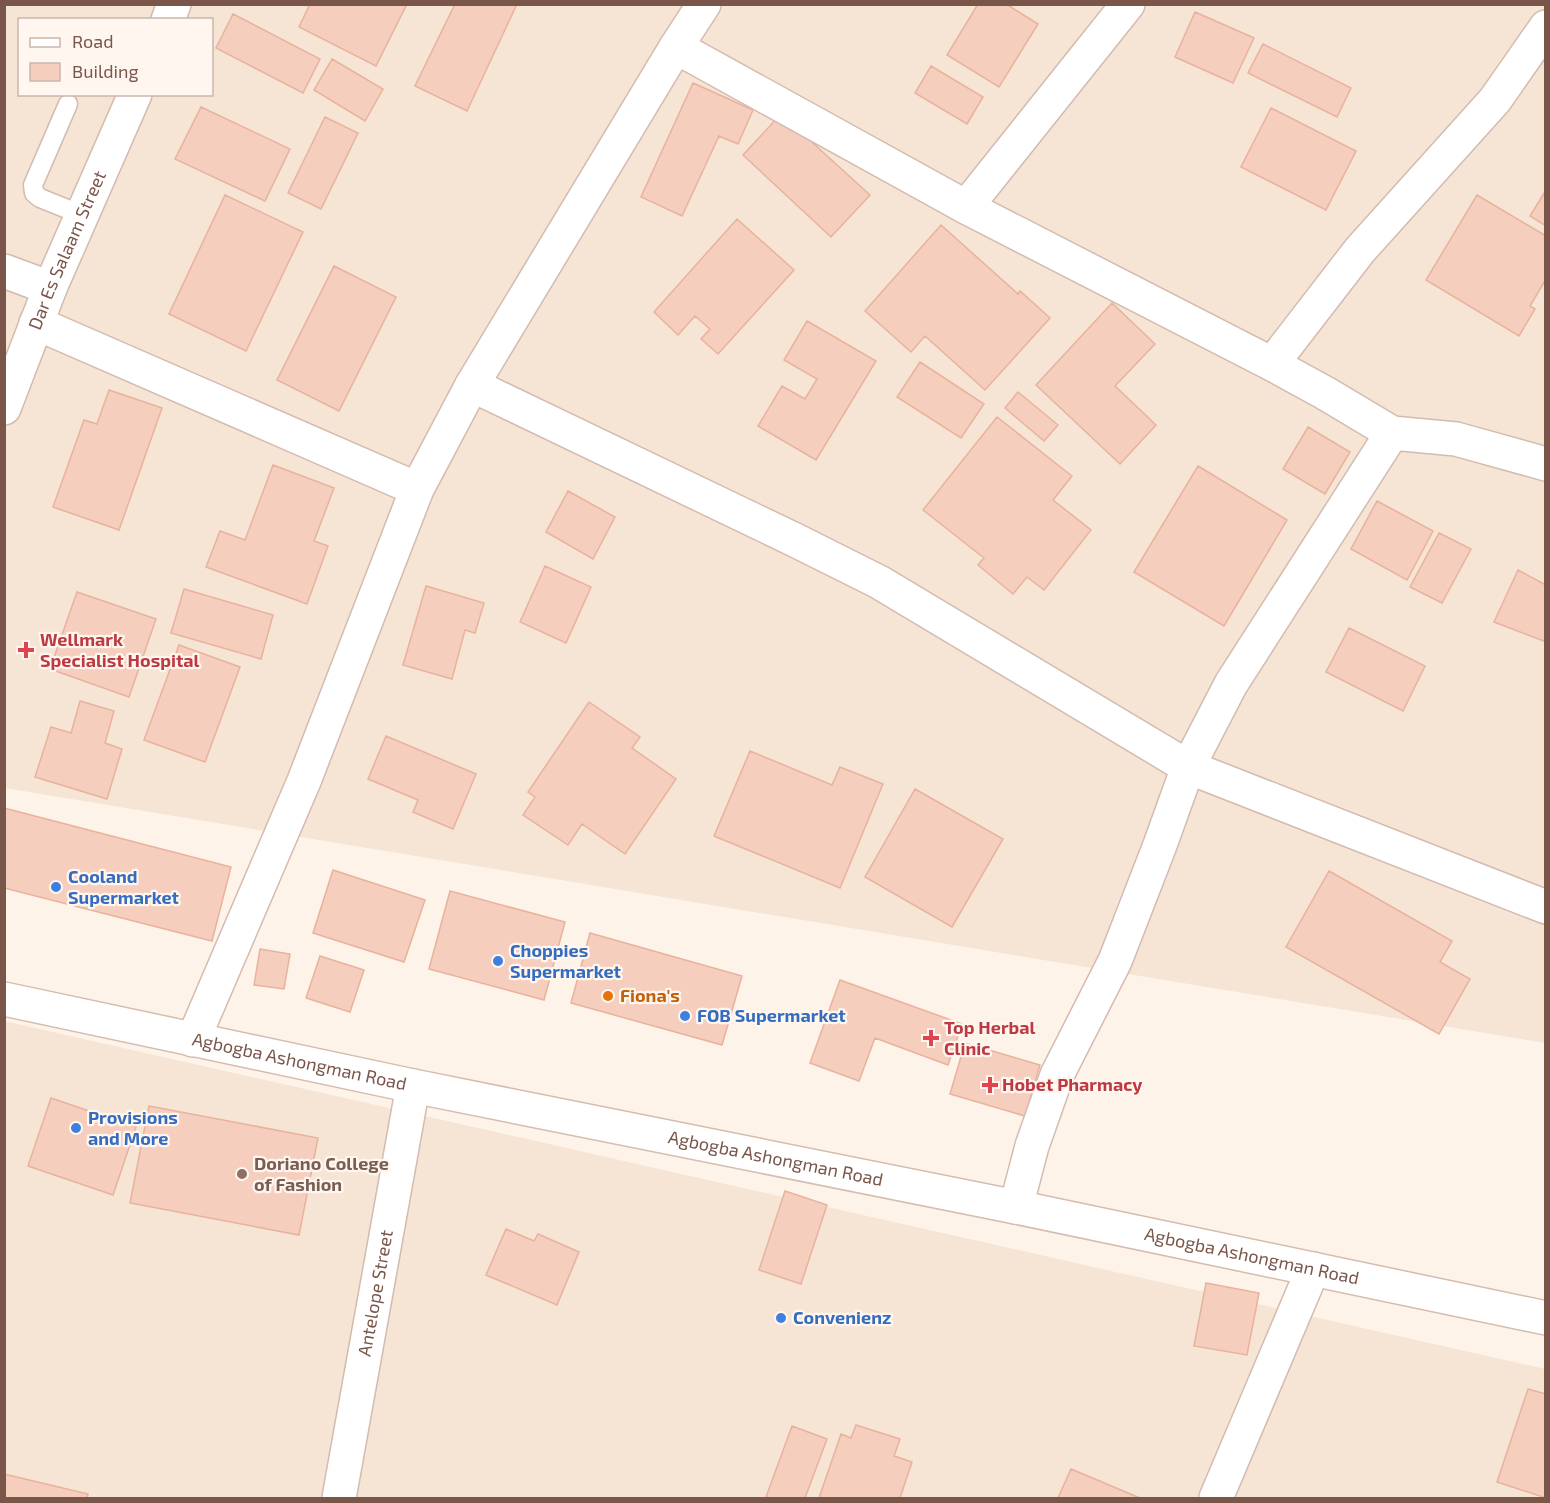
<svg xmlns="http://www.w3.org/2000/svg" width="1550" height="1503" font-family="'Exo 2',sans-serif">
  <rect width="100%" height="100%" fill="#fef3e8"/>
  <path fill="#f6e4d5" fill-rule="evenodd" d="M 4,5 L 1545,5 L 1545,1043 L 5,788 ZM 20,20 L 212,20 L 212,94 L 20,94 Z
    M 4,1021 L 1545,1369 L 1545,1498 L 5,1498 Z"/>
  <path fill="#f5cebe" stroke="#e8b29d" stroke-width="1.5" d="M 310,4 L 407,4 L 376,66 L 299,27 Z
    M 455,4 L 517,4 L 467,111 L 415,86 Z
    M 978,4 L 1006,4 L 1038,24 L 999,87 L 947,55 Z
    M 1195,12 L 1254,38 L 1233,83 L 1175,57 Z
    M 233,14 L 320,59 L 303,93 L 216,48 Z
    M 1263,44 L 1351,88 L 1337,117 L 1248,73 Z
    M 332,59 L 383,89 L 365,121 L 314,90 Z
    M 931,66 L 983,97 L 967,124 L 915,93 Z
    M 693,83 L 753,110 L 738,144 L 719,136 L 682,216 L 641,197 Z
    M 201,107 L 290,149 L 265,201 L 175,159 Z
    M 1271,108 L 1356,151 L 1326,210 L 1241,167 Z
    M 781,114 L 870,195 L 831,237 L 743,155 Z
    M 325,117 L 358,133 L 321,209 L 288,193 Z
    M 1546,190 L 1546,226 L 1530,216 Z
    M 225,195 L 303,232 L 246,351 L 169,314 Z
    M 1477,195 L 1546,236 L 1546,279 L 1530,306 L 1535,309 L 1519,336 L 1426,280 Z
    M 737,219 L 794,270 L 718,354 L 701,339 L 710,329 L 695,316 L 678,335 L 654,312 Z
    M 941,225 L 1018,294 L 1020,291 L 1050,318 L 985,390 L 925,336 L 911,352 L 865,311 Z
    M 334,266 L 396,297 L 339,411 L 277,380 Z
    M 1112,303 L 1155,344 L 1115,386 L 1156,425 L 1120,464 L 1036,385 Z
    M 807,321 L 876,361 L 816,460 L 758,426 L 782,386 L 805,399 L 817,379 L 784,360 Z
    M 920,362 L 984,404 L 961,438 L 897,397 Z
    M 109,390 L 162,408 L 119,530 L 53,507 L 84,420 L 97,424 Z
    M 1018,392 L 1058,425 L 1044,441 L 1005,408 Z
    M 997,417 L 1072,476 L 1053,500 L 1091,530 L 1044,590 L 1027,577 L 1013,594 L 978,565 L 984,558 L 923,510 Z
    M 1308,427 L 1350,452 L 1325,494 L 1283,469 Z
    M 273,465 L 334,488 L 314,541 L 328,546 L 307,604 L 206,567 L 220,531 L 245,540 Z
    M 1198,466 L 1287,520 L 1224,626 L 1134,572 Z
    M 568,491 L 615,517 L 593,559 L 546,532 Z
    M 1377,501 L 1433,531 L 1407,580 L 1351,549 Z
    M 1439,533 L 1471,549 L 1442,603 L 1410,587 Z
    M 545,566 L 591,587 L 566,643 L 520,622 Z
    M 1518,570 L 1544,584 L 1546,582 L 1546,642 L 1494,622 Z
    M 426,586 L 484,603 L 475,633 L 465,630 L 452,679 L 403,665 Z
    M 184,589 L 273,615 L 261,659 L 171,633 Z
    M 77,592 L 156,619 L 129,697 L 50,669 Z
    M 1349,628 L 1425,666 L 1403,711 L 1326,672 Z
    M 179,645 L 240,667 L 205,762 L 144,740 Z
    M 80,701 L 114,711 L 105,743 L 122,749 L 107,799 L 35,777 L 51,727 L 71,733 Z
    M 589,702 L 640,737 L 632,748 L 676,779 L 625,854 L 582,824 L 568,845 L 523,815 L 535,797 L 528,792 Z
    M 386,736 L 476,774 L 453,829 L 413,812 L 418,800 L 368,779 Z
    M 750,751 L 832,785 L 840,767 L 883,784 L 840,888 L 714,836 Z
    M 915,789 L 1003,839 L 952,927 L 865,877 Z
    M 4,808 L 231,867 L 212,941 L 4,888 Z
    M 333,870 L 425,900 L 404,962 L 313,933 Z
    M 1329,871 L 1452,941 L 1440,962 L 1470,979 L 1439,1034 L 1286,947 Z
    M 450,891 L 565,922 L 544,1000 L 429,969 Z
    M 590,933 L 742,976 L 722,1045 L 571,1003 Z
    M 260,949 L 290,954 L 284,989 L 254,985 Z
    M 320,956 L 364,970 L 350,1012 L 306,998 Z
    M 840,980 L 962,1024 L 948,1065 L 875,1038 L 859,1081 L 810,1063 Z
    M 965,1043 L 1040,1065 L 1025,1116 L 950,1094 Z
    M 51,1098 L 136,1127 L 113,1195 L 28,1166 Z
    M 149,1106 L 318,1138 L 299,1235 L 130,1203 Z
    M 785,1191 L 827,1205 L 801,1284 L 759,1270 Z
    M 506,1229 L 534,1241 L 538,1234 L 579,1252 L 557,1305 L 486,1275 Z
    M 1206,1283 L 1259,1293 L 1247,1355 L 1194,1346 Z
    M 1528,1389 L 1546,1394 L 1546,1498 L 1497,1482 Z
    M 856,1425 L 900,1439 L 894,1456 L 912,1462 L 900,1498 L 819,1498 L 841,1434 L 851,1438 Z
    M 792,1426 L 827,1439 L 805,1498 L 770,1498 L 766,1497 Z
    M 1071,1469 L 1140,1498 L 1058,1498 Z
    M 4,1474 L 88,1494 L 87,1498 L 4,1498 Z"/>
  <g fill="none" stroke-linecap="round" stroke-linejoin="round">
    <defs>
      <path id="lane" d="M 68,104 L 33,185 L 34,193 L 40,198 L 82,215"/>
      <g id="street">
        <path d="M 168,20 L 174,4"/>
        <path d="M 676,47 L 966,207 L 1272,364 L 1325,393 L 1392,433 L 1456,439 L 1546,464"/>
        <path d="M 966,207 L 1128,4"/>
        <path d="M 4,271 L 50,288"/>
        <path d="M 36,323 L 417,489"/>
        <path d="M 1272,364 L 1360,250 L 1495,100 L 1546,27"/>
        <path d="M 472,385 L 795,540 L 879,582 L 1188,767 L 1546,907"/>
        <path id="s1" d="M 4,408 L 50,288 L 135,94"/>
        <path d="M 193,1040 L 304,781 L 417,489 L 472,385 L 676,47 L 704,4"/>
        <path d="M 1016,1207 L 1032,1146 L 1057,1075 L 1115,961 L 1160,845 L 1188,767 L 1231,684 L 1392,433"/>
        <path id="s2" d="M 339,1498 L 413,1086"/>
        <path d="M 1216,1498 L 1313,1269"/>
      </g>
      <g id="secondary">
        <path id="s3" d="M 4,999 L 413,1086 L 1016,1207 L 1546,1318"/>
      </g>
    </defs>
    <use href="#lane" stroke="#d3bbaf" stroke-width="21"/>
    <use href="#street" stroke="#d3bbaf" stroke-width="36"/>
    <use href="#secondary" stroke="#d7bbac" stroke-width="36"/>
    <use href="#lane" stroke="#fff" stroke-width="18"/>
    <use href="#street" stroke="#fff" stroke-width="33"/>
    <use href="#secondary" stroke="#fff" stroke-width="33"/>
  </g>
  <g fill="#e0444e" stroke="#fff7ef" stroke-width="2">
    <path d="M23 641h6v6h6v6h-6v6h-6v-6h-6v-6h6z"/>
    <path d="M928 1029h6v6h6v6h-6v6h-6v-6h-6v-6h6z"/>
    <path d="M987 1076h6v6h6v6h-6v6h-6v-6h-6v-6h6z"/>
  </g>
  <g fill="#3f7fe0" stroke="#fff7ef" stroke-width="2">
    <circle cx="56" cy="887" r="6"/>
    <circle cx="498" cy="961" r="6"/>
    <circle cx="685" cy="1016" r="6"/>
    <circle cx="76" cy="1128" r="6"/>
    <circle cx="781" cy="1318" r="6"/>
  </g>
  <circle fill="#e8710a" stroke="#fff7ef" stroke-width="2" cx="608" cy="996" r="6"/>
  <circle fill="#8d6e63" stroke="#fff7ef" stroke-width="2" cx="242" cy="1174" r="6"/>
  <g text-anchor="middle" stroke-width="4.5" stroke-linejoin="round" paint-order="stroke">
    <g font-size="18" fill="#7a564a" stroke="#fff7ef">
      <text dy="6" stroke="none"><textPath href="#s1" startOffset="170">Dar Es Salaam Street</textPath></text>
      <text dy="6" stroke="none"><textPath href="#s3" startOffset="302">Agbogba Ashongman Road</textPath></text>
      <text dy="6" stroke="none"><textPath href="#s3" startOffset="788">Agbogba Ashongman Road</textPath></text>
      <text dy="6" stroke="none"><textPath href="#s3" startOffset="1274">Agbogba Ashongman Road</textPath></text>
      <text dy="6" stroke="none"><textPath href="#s2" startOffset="208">Antelope Street</textPath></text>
    </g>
    <g font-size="18" font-weight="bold" fill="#be3a42" stroke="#fff7ef" text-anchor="start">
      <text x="40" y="646">Wellmark<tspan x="40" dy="21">Specialist Hospital</tspan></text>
      <text x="944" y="1034">Top Herbal<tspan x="944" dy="21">Clinic</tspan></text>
      <text x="1002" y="1091">Hobet Pharmacy</text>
    </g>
    <g font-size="18" font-weight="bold" fill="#366cbe" stroke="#fff7ef" text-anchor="start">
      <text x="68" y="883">Cooland<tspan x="68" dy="21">Supermarket</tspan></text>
      <text x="510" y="957">Choppies<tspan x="510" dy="21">Supermarket</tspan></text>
      <text x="697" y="1022">FOB Supermarket</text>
      <text x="88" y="1124">Provisions<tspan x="88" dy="21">and More</tspan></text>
      <text x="793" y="1324">Convenienz</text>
    </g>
    <g font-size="18" font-weight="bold" fill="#c56008" stroke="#fff7ef" text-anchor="start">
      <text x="620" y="1002">Fiona's</text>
    </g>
    <g font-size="18" font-weight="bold" fill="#785e54" stroke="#fff7ef" text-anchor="start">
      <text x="254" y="1170">Doriano College<tspan x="254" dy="21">of Fashion</tspan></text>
    </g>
  </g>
  <rect width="1550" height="1503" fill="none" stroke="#7a564a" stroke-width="12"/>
  <rect x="18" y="18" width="195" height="78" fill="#fff7ef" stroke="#cab7ad" stroke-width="1.5"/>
  <rect x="30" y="38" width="30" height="9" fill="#ffffff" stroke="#cab7ad" stroke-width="1.5"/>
  <text x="72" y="48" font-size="18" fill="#7a564a">Road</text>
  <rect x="30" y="63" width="30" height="18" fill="#f5cebe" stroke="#cab7ad" stroke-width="1.5"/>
  <text x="72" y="78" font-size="18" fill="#7a564a">Building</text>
</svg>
